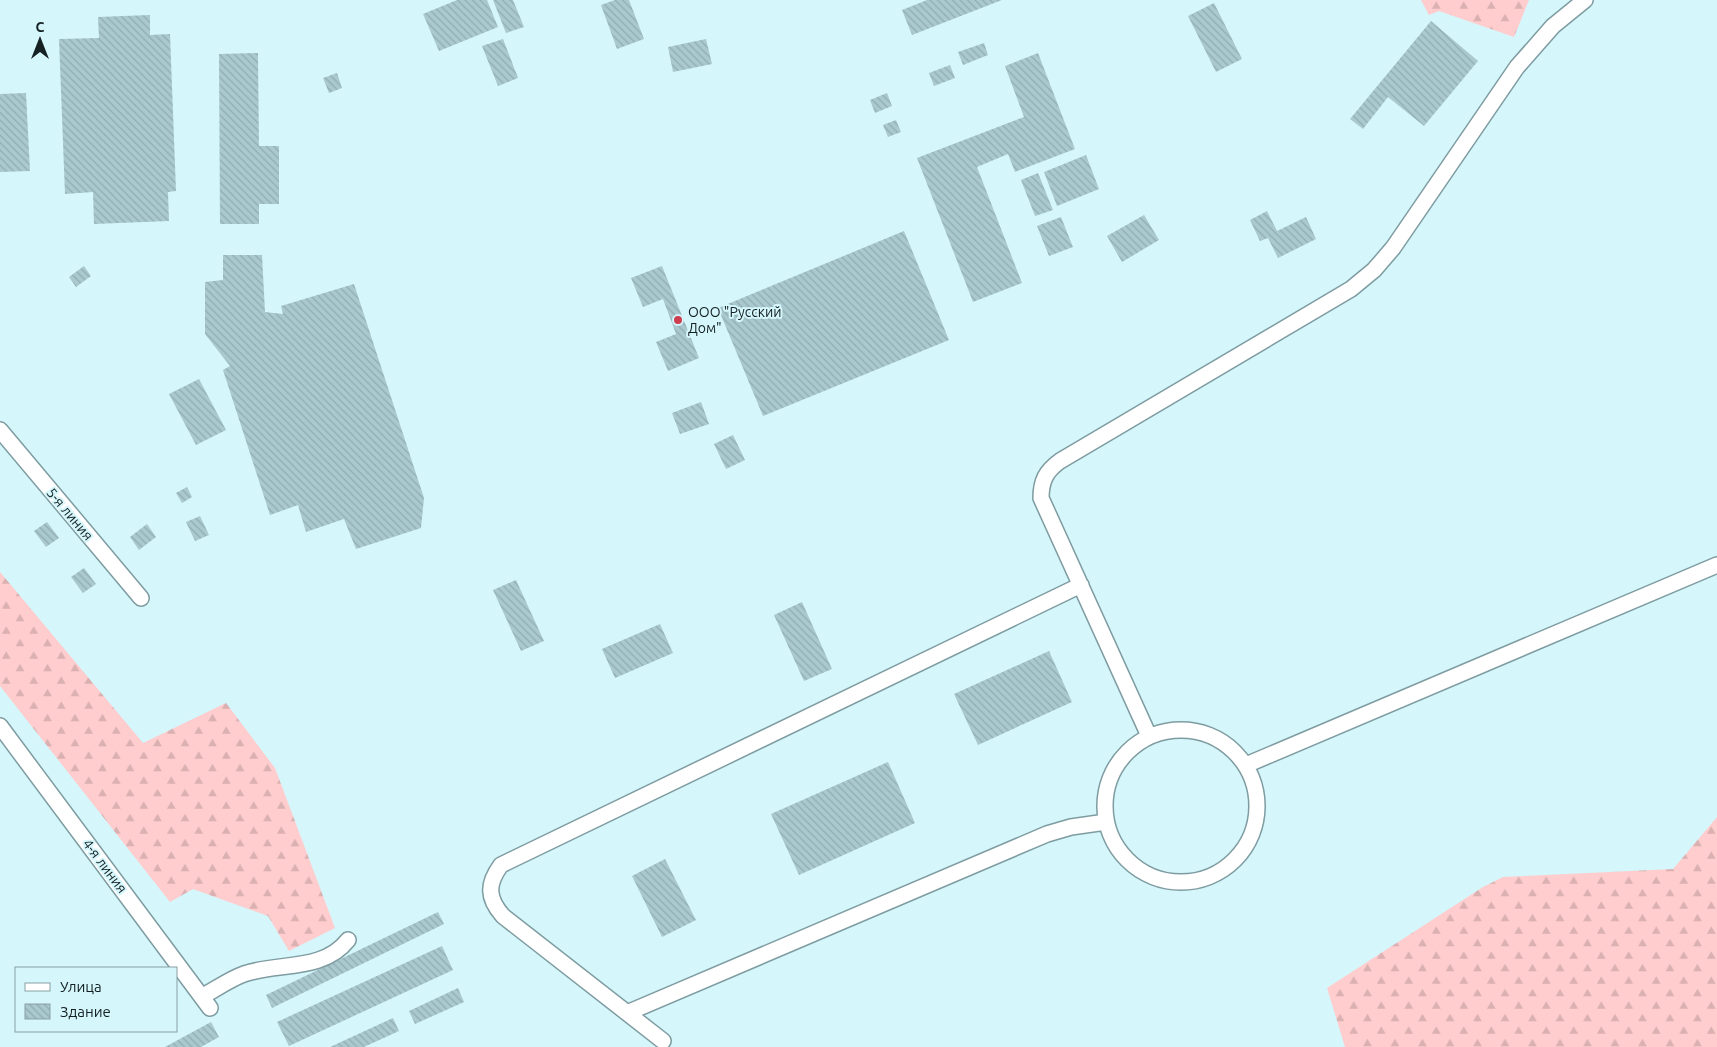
<svg xmlns="http://www.w3.org/2000/svg" width="1717" height="1047" font-family="Ubuntu,sans-serif">
  <defs>
    <pattern id="forest-firs" width="22" height="20" patternUnits="userSpaceOnUse" patternTransform="scale(1.25)"><rect width="22" height="20" fill="#ffcdce"/><path d="M5 1l3.5 6h-7zM16 11l3.5 6h-7z" fill="#dab0b1"/></pattern>
    <pattern id="building-back-hatch" width="6" height="6" patternUnits="userSpaceOnUse" patternTransform="scale(1.25)"><rect width="6" height="6" fill="#a9c9ce"/><path d="M-1 5l2 2M0 0l6 6M5-1l2 2" fill="none" stroke="#91acb1"/></pattern>
  </defs>
  <rect width="100%" height="100%" fill="#d5f6fb"/>
  <path fill="url(#forest-firs)" d="M 1421,0 L 1529,0 L 1514,37 L 1439,11 L 1429,15 Z
    M 0,572 L 143,743 L 226,703 L 275,768 L 335,928 L 289,951 L 268,916 L 193,889 L 170,902 L 0,686 Z
    M 1717,817 L 1717,1047 L 1345,1047 L 1327,988 L 1483,887 L 1503,877 L 1673,869 Z"/>
  <path fill="url(#building-back-hatch)" d="M 457,0 L 487,0 L 498,27 L 439,51 L 423,14 Z
    M 493,0 L 513,0 L 524,27 L 506,33 Z
    M 615,0 L 629,0 L 644,39 L 617,49 L 601,5 Z
    M 927,0 L 1002,0 L 912,35 L 902,10 Z
    M 1214,3 L 1242,59 L 1216,72 L 1188,16 Z
    M 150,15 L 150,35 L 170,34 L 176,191 L 168,192 L 169,221 L 94,224 L 93,192 L 65,194 L 59,39 L 99,38 L 98,17 Z
    M 1431,21 L 1478,61 L 1424,126 L 1388,97 L 1363,129 L 1350,119 Z
    M 503,39 L 518,78 L 498,86 L 482,46 Z
    M 706,39 L 712,64 L 673,72 L 668,47 Z
    M 984,43 L 988,55 L 963,65 L 958,52 Z
    M 258,53 L 259,146 L 279,146 L 279,204 L 259,204 L 259,224 L 220,224 L 219,54 Z
    M 1038,53 L 1075,149 L 1015,172 L 1008,154 L 977,167 L 1022,283 L 973,302 L 917,158 L 1024,117 L 1005,66 Z
    M 950,65 L 955,78 L 934,86 L 929,73 Z
    M 337,73 L 342,88 L 329,93 L 323,78 Z
    M 26,93 L 30,171 L 0,172 L 0,94 Z
    M 887,93 L 892,106 L 875,113 L 870,100 Z
    M 896,120 L 901,132 L 888,137 L 883,125 Z
    M 1086,155 L 1099,189 L 1057,206 L 1044,172 Z
    M 1038,173 L 1053,210 L 1035,216 L 1021,180 Z
    M 1267,211 L 1277,231 L 1306,217 L 1316,239 L 1278,258 L 1268,238 L 1260,241 L 1250,220 Z
    M 1144,215 L 1159,240 L 1122,262 L 1107,236 Z
    M 1061,217 L 1073,247 L 1049,256 L 1037,226 Z
    M 904,231 L 949,340 L 763,416 L 718,308 Z
    M 223,255 L 262,255 L 265,312 L 283,314 L 281,306 L 354,284 L 424,498 L 421,528 L 356,549 L 344,519 L 306,532 L 298,505 L 270,515 L 223,370 L 230,366 L 205,334 L 205,282 L 223,280 Z
    M 84,266 L 91,276 L 76,287 L 69,277 Z
    M 662,266 L 699,358 L 668,371 L 656,342 L 676,334 L 663,299 L 643,307 L 631,278 Z
    M 199,379 L 226,430 L 196,445 L 169,394 Z
    M 701,402 L 709,424 L 680,434 L 672,413 Z
    M 733,435 L 745,460 L 726,469 L 714,444 Z
    M 187,487 L 192,497 L 182,503 L 176,493 Z
    M 200,516 L 209,535 L 195,541 L 186,522 Z
    M 47,522 L 59,538 L 46,547 L 34,531 Z
    M 147,524 L 156,537 L 139,550 L 130,537 Z
    M 84,568 L 96,584 L 83,593 L 71,577 Z
    M 516,580 L 544,641 L 521,651 L 493,590 Z
    M 802,602 L 832,669 L 804,681 L 774,615 Z
    M 660,624 L 673,653 L 615,678 L 602,649 Z
    M 1049,651 L 1072,702 L 978,745 L 954,694 Z
    M 888,762 L 915,823 L 799,875 L 771,814 Z
    M 665,859 L 696,920 L 662,937 L 632,876 Z
    M 438,912 L 444,924 L 272,1008 L 266,995 Z
    M 442,946 L 453,970 L 289,1046 L 277,1022 Z
    M 458,988 L 464,1002 L 415,1024 L 409,1011 Z
    M 393,1018 L 399,1031 L 364,1047 L 330,1047 Z
    M 211,1022 L 219,1037 L 201,1047 L 165,1047 Z"/>
  <g fill="none" stroke-linecap="round" stroke-linejoin="round">
    <defs>
      <path id="street" d="M 0,430 L 141,598
        M 0,726 L 210,1008
        M1105 806a76 76 0 1 1 152 0a76 76 0 1 1-152 0Z
        M 1149,736 L 1041,498 C 1041,481 1046,471 1060,461 L 1351,289 L 1374,270 L 1393,248 L 1517,67 L 1553,26 L 1585,0
        M 1246,765 L 1717,565
        M 203,996 C 216,989 230,979 244,974 C 278,962 323,972 348,940
        M 627,1013 L 1047,834 L 1071,827 L 1106,822
        M 663,1041 L 503,916 C 487,898 487,884 501,865 L 1081,585"/>
    </defs>
    <use href="#street" stroke="#7e9ca1" stroke-width="18"/>
    <use href="#street" stroke="#fff" stroke-width="15"/>
  </g>
  <circle fill="#ce3e50" stroke="#d5f6fb" stroke-width="2" cx="678" cy="320" r="5"/>
  <g text-anchor="middle" stroke-width="4" stroke-linejoin="round" paint-order="stroke">
    <g font-size="14" fill="#142022" stroke="#d5f6fb" text-anchor="start">
      <text x="688" y="317">ООО "Русский<tspan x="688" dy="16">Дом"</tspan></text>
    </g>
    <g font-size="14" fill="#142022" stroke="#d5f6fb">
      <text transform="translate(70 514) rotate(50)" y="5">5-я линия</text>
      <text transform="translate(105 866) rotate(53)" y="5">4-я линия</text>
    </g>
  </g>
  <rect x="15" y="967" width="162" height="65" fill="#d5f6fb" stroke="#88a0a4"/>
  <rect x="25" y="983" width="25" height="8" fill="#ffffff" stroke="#88a0a4"/>
  <text x="60" y="992" font-size="15" fill="#142022">Улица</text>
  <rect x="25" y="1004" width="25" height="15" fill="url(#building-back-hatch)" stroke="#88a0a4"/>
  <text x="60" y="1017" font-size="15" fill="#142022">Здание</text>
  <g transform="translate(40 40)" stroke="#d5f6fb" stroke-width="4" paint-order="stroke">
  <path d="M0-4L9 19L0 12L-9 19Z" fill="#142022"/>
  <text y="-8" font-size="14" font-weight="bold" text-anchor="middle" fill="#142022">С</text>
  </g>
</svg>
